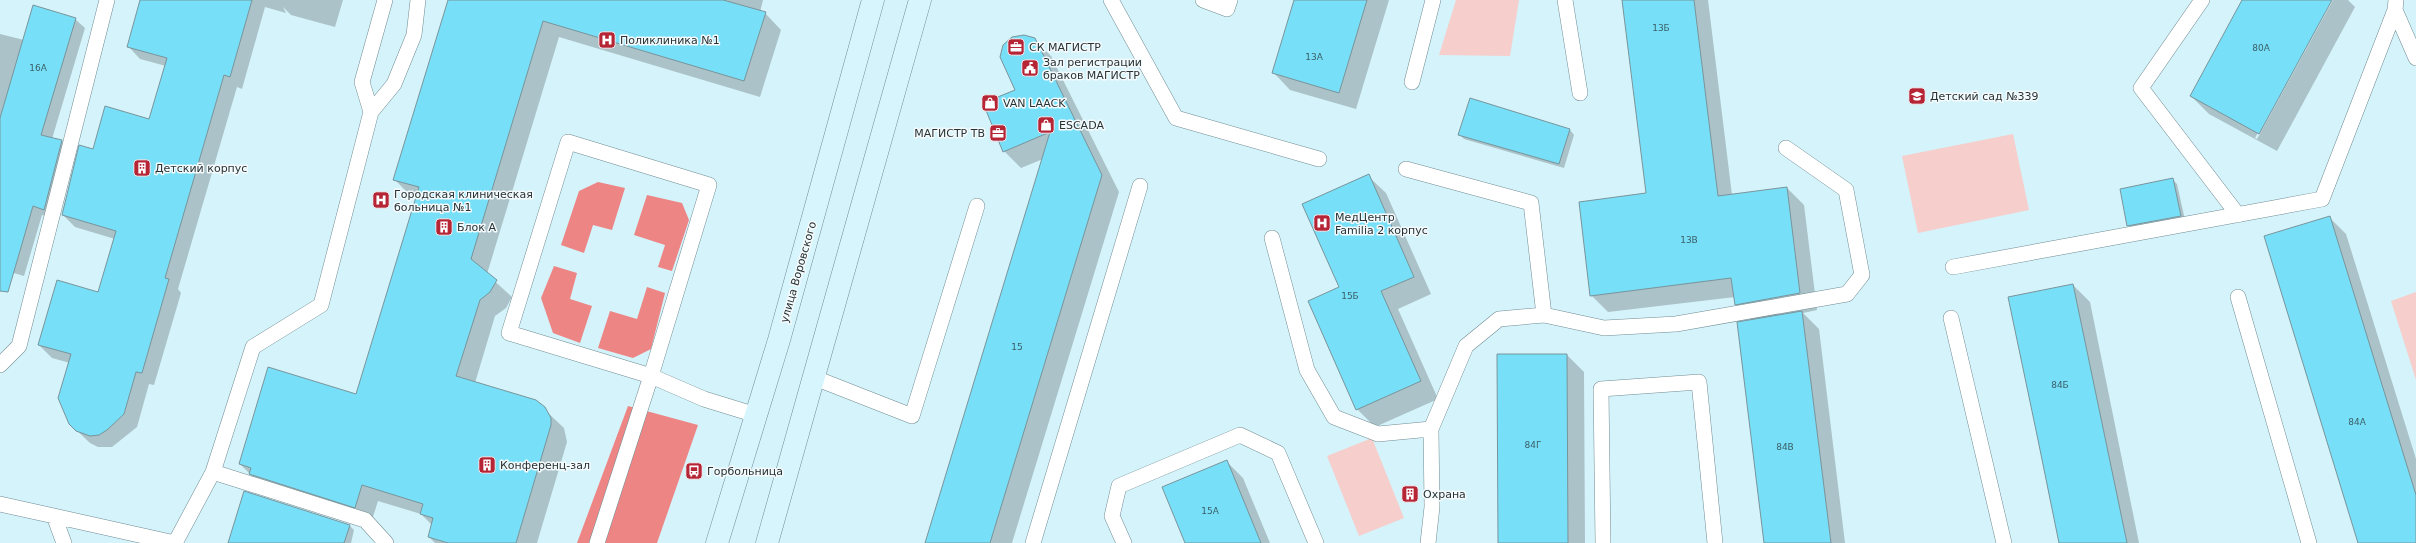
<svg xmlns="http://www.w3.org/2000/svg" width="2416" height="543" font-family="'DejaVu Sans',sans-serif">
  <rect width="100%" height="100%" fill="#d5f3fa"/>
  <path fill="#f6cecc" d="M 1456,0 L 1519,0 L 1510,56 L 1439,55 Z
    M 2013,134 L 2029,210 L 1918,233 L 1902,156 Z
    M 2416,292 L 2416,380 L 2391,301 Z
    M 1372,438 L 1404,518 L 1359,536 L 1327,456 Z"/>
  <path fill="#ed8585" d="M 598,182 L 625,188 L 612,230 L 593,225 L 584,253 L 561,245 L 579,191 Z
    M 647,195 L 682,203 L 689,220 L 672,271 L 658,267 L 665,245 L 634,235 Z
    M 554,266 L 577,273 L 570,299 L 592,306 L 580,343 L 553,333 L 541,298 Z
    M 647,287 L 665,293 L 651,349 L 633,358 L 598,348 L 610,311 L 637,319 Z
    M 628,406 L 698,425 L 657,543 L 577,543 Z"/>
  <path fill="#0003" d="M 141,0 L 343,0 L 335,27 L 291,15 L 283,7 L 286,13 L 265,7 L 242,89 L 237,87 L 178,289 L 181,293 L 154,385 L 149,384 L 137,427 L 112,447 L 98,447 L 90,443 L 70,424 L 70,363 L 52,358 L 39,345 L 99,293 L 115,239 L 75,227 L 63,215 L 93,150 L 150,120 L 166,66 L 140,59 L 128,46 Z
    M 449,0 L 763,0 L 760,12 L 765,13 L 781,30 L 760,97 L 559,37 L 487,274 L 512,297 L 506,308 L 495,316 L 475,383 L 547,412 L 564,428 L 567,442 L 537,543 L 435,543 L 429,537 L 432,525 L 421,514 L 378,501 L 371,523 L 256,480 L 240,464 L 357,395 L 417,197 L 411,196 L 394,179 Z
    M 1295,0 L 1389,0 L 1356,109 L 1290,90 L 1274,73 Z
    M 1623,0 L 1708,0 L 1732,195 L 1787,188 L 1804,205 L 1817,310 L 1803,313 L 1819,329 L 1845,543 L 1765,543 L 1752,321 L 1735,304 L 1735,297 L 1608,312 L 1591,295 L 1647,194 Z
    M 2243,0 L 2331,0 L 2255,138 L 2257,139 L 2333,0 L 2348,0 L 2355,7 L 2277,151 L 2209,114 L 2191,96 Z
    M 75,19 L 85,28 L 52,139 L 62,141 L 71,151 L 54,219 L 42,215 L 24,276 L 0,269 L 0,34 L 24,40 Z
    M 1034,39 L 1051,56 L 1119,192 L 1012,543 L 926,543 L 1043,159 L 1021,168 L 1004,151 L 1016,91 Z
    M 1570,130 L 1574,135 L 1564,168 L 1464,139 L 1459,134 Z
    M 1368,176 L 1386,193 L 1431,294 L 1398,309 L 1438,399 L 1375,427 L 1357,409 L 1340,287 Z
    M 2172,179 L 2177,184 L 2185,220 L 2133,230 L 2128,225 Z
    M 2329,217 L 2346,234 L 2416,459 L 2416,543 L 2359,543 Z
    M 2073,285 L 2090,302 L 2139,543 L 2060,543 Z
    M 1567,355 L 1584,372 L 1585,543 L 1499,543 Z
    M 1226,461 L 1243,478 L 1270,543 L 1186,543 Z
    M 350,526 L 354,530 L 351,543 L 229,543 Z"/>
  <path fill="#77e0f8" stroke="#79949b" d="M 140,0 L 252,0 L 230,77 L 224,75 L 165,278 L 169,279 L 142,373 L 136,372 L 124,414 L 107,430 L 99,435 L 90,436 L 76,431 L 69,424 L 58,398 L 71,354 L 38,345 L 57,280 L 98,292 L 116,231 L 62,215 L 79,145 L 93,149 L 105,106 L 149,119 L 167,58 L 127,47 Z
    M 448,0 L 723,0 L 766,12 L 744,81 L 543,21 L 471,259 L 497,280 L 490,292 L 480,300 L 456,376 L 536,400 L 545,407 L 551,418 L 551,425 L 516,543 L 448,543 L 428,537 L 433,518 L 420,514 L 423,504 L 362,485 L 355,508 L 249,474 L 251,468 L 239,464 L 268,367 L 356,394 L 419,187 L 393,180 Z
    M 1294,0 L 1367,0 L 1339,93 L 1272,73 Z
    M 1622,0 L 1694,0 L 1718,196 L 1787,187 L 1800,293 L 1735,305 L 1731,278 L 1590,296 L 1579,202 L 1646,193 Z
    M 2242,0 L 2332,0 L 2259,134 L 2190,96 Z
    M 33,5 L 76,18 L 41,135 L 62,140 L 44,210 L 33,206 L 8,292 L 0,291 L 0,118 Z
    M 1024,35 L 1035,38 L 1102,175 L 990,543 L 925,543 L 1050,132 L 1003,152 L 983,103 L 1015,90 L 1000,57 L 1003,45 L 1012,37 Z
    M 1470,98 L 1570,129 L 1559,164 L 1458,135 Z
    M 1369,174 L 1414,277 L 1381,291 L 1421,381 L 1356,410 L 1308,301 L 1339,287 L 1302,204 Z
    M 2173,178 L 2181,216 L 2127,226 L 2120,189 Z
    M 2330,216 L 2416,495 L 2416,543 L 2358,543 L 2264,236 Z
    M 2073,284 L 2127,543 L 2059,543 L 2037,435 L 2008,297 Z
    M 1802,311 L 1831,543 L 1764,543 L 1737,322 Z
    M 1497,354 L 1567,354 L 1568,543 L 1498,543 Z
    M 1227,460 L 1261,543 L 1185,543 L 1162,487 Z
    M 244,491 L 350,525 L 344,543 L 228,543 Z"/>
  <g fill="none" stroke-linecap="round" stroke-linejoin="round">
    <defs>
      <path id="service" d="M 1111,0 L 1176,118 L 1319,159
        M 1203,0 L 1227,9 L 1230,0
        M 1565,0 L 1580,93
        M 2202,0 L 2141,88 L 2238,215
        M 2395,10 L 2416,58
        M 1412,82 L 1433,0
        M 371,112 L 394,84 L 414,35 L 418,0
        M 568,142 L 709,185 L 651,376 L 509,333 Z
        M 1406,169 L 1531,203 L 1544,315 L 1604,328 L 1676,324 L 1847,294 L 1862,275 L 1846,190 L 1786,148
        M 1272,238 L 1307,370 L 1334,417 L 1378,434 L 1431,429 L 1432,507 L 1428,543
        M 1953,267 L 2322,199 L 2395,10 L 2396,0
        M 2238,297 L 2309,543
        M 1951,318 L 2004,543
        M 0,365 L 19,346 L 107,0
        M 815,378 L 912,416 L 977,206
        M 1431,429 L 1466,346 L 1499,319 L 1544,315
        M 213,472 L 365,520 L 386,543
        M 0,504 L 54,516 L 64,543
        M 54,516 L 175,543 L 213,472 L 253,347 L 321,305 L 371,112 L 362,82 L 385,0
        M 597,543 L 651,376 L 704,399 L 756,415
        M 1033,543 L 1140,186
        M 1124,543 L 1112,516 L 1119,486 L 1240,435 L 1278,453 L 1316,543
        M 1603,543 L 1601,389 L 1699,382 L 1715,543"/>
      <path id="secondary" d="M 717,543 L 779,340 L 873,0
        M 767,543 L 920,0"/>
    </defs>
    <use href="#service" stroke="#718c93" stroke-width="16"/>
    <use href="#secondary" stroke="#718c93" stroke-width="23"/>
    <use href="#service" stroke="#fff" stroke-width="15"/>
    <use href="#secondary" stroke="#d7f5fc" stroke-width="22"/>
  </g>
  <defs>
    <symbol id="hospital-square" viewBox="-11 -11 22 22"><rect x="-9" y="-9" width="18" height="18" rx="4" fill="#b62536" stroke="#f5fbfd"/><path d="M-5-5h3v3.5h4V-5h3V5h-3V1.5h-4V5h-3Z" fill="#fff"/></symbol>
    <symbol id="office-square" viewBox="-11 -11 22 22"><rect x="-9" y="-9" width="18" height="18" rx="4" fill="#b62536" stroke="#f5fbfd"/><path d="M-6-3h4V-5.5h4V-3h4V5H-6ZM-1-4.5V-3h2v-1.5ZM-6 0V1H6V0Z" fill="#fff"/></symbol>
    <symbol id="civic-square" viewBox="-11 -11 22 22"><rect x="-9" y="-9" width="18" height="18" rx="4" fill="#b62536" stroke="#f5fbfd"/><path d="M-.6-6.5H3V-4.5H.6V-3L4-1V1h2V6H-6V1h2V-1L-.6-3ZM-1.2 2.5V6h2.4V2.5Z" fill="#fff"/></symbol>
    <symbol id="school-square" viewBox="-11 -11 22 22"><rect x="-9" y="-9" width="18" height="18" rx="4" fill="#b62536" stroke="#f5fbfd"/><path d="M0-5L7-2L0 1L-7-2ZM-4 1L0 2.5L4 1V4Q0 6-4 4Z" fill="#fff"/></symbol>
    <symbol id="shop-square" viewBox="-11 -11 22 22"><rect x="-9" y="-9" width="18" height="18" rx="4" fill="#b62536" stroke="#f5fbfd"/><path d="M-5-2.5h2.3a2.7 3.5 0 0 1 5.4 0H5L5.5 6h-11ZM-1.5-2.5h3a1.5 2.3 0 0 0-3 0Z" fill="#fff"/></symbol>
    <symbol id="building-square" viewBox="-11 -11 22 22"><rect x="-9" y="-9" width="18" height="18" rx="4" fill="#b62536" stroke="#f5fbfd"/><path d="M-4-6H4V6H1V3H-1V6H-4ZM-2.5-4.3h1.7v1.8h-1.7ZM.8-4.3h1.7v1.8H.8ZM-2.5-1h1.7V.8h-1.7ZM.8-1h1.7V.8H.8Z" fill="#fff"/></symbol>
    <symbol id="bus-square" viewBox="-11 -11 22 22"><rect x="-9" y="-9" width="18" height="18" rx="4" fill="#b62536" stroke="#f5fbfd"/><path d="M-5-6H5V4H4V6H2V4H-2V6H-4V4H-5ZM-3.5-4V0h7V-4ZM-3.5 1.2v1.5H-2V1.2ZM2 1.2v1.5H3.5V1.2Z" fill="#fff"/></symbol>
  </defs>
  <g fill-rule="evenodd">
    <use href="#hospital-square" x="597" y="30" width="20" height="20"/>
    <use href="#office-square" x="1006" y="37" width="20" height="20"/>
    <use href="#civic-square" x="1020" y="58" width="20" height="20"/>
    <use href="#school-square" x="1907" y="86" width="20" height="20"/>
    <use href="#shop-square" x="980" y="93" width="20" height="20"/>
    <use href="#shop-square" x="1036" y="115" width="20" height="20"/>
    <use href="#office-square" x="988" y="123" width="20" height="20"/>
    <use href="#building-square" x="132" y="158" width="20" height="20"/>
    <use href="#hospital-square" x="371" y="190" width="20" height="20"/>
    <use href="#hospital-square" x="1312" y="213" width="20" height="20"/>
    <use href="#building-square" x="434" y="217" width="20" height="20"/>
    <use href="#building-square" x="477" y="455" width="20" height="20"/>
    <use href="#bus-square" x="684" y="461" width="20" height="20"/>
    <use href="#building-square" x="1400" y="484" width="20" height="20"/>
  </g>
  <g text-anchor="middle" stroke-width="3" stroke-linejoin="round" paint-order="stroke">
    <g font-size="9" fill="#3b5e66">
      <text x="1661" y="31">13Б</text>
      <text x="2261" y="51">80А</text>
      <text x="1314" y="60">13А</text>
      <text x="38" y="71">16А</text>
      <text x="1689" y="243">13В</text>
      <text x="1350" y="299">15Б</text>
      <text x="1017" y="350">15</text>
      <text x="2060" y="388">84Б</text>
      <text x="2357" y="425">84А</text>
      <text x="1533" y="448">84Г</text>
      <text x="1785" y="450">84В</text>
      <text x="1210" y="514">15А</text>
    </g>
    <g font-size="11" fill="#273235" stroke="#f5fbfd" text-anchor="start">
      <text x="620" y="44">Поликлиника №1</text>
      <text x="1029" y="51">СК МАГИСТР</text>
      <text x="1043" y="66">Зал регистрации<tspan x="1043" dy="13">браков МАГИСТР</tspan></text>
      <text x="1930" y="100">Детский сад №339</text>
      <text x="1003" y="107">VAN LAACK</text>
      <text x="1059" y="129">ESCADA</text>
      <text x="985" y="137" text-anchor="end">МАГИСТР ТВ</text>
      <text x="155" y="172">Детский корпус</text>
      <text x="394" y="198">Городская клиническая<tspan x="394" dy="13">больница №1</tspan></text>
      <text x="1335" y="221">МедЦентр<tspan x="1335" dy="13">Familia 2 корпус</tspan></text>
      <text x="457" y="231">Блок А</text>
      <text x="500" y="469">Конференц-зал</text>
      <text x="707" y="475">Горбольница</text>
      <text x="1423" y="498">Охрана</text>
    </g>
    <g font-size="11" fill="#273235" stroke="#f5fbfd">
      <text transform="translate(798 272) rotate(-74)" y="4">улица Воровского</text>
    </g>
  </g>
</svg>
